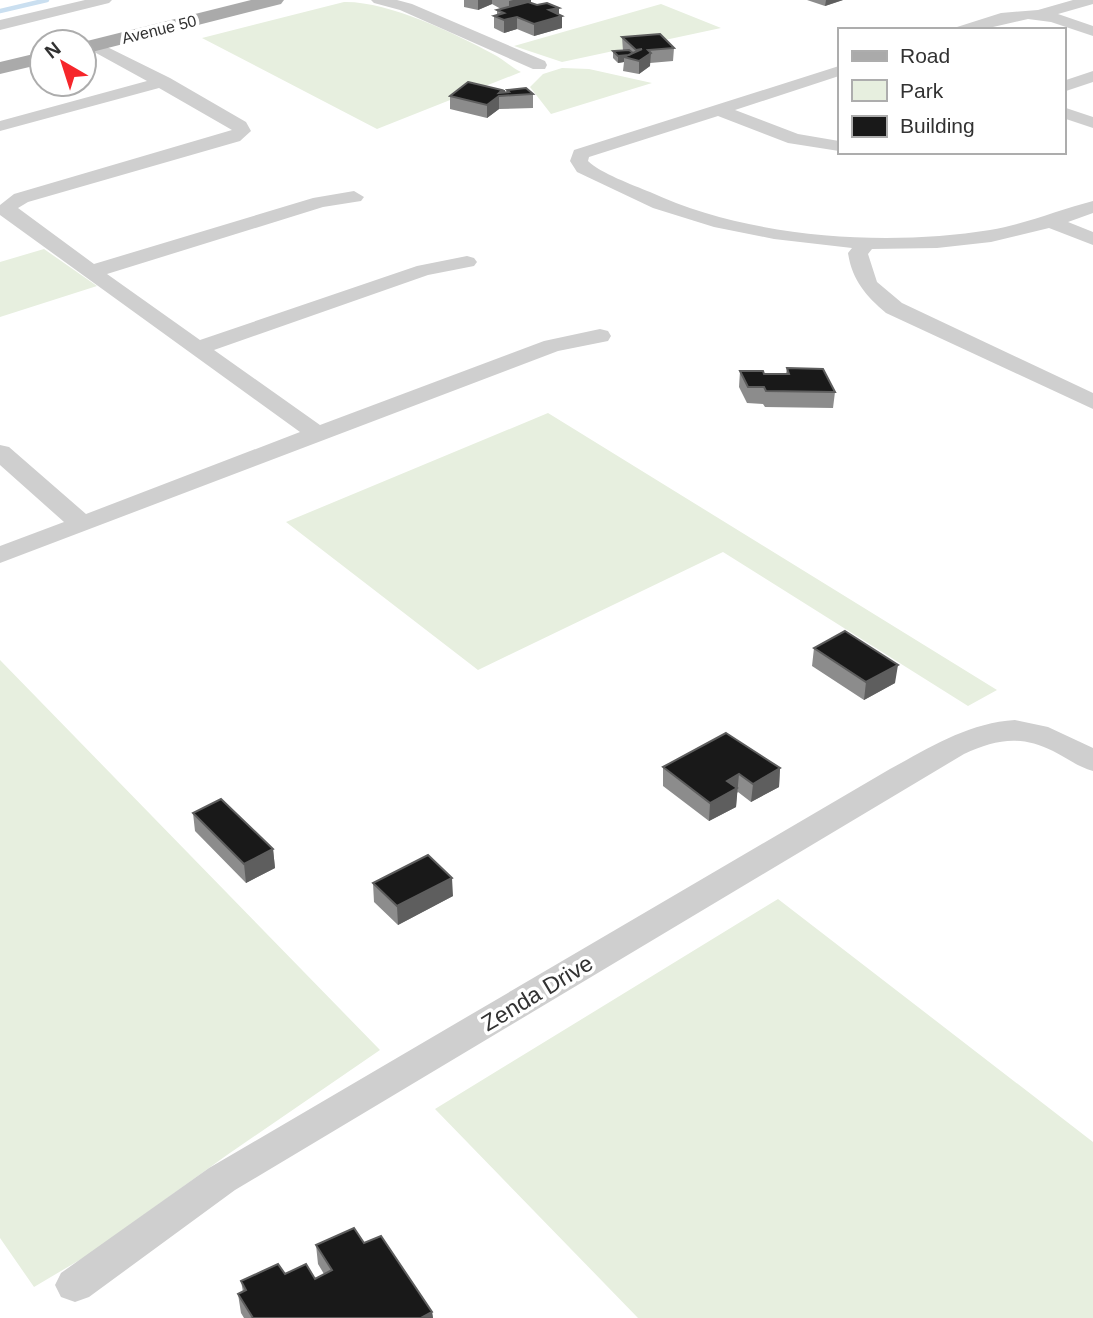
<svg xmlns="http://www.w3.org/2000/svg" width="1093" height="1318" font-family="Arial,sans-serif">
  <rect width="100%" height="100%" fill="#fff"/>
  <path fill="#e7efdf" d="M 344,2 C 388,1 454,33 493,54 C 503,59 511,67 521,72 L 377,129 L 202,38 Z
    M 661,4 L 721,28 L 562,62 L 514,46 Z
    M 562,68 L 589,69 L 652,83 L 551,114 L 530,87 L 543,74 Z
    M 44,249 L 97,286 L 0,317 L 0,262 Z
    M 548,413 L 997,690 L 968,706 L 723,552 L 478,670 L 286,522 Z
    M 0,660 L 380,1050 L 227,1155 L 88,1255 L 34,1287 L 0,1238 Z
    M 778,899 L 1093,1142 L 1093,1318 L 638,1318 L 435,1109 Z"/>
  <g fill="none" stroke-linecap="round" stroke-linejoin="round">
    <path stroke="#cadff0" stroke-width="4.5" d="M 0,11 L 47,0"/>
    <path fill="#cfcfcf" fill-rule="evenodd" d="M 85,0 L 112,0 L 109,3 L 0,30 L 0,20 Z
      M 371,0 L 397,0 L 412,4 L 545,61 L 547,65 L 545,69 L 533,69 L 400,10 L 374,3 Z
      M 1073,0 L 1093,0 L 1093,4 L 1058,14 L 1093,26 L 1093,36 L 1051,22 L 1028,19 L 980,30 L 955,30 L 957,27 L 1001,13 L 1038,10 Z
      M 93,40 L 170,78 L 246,122 L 251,131 L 240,141 L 28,202 L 18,208 L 94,264 L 313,198 L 354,191 L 364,197 L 361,201 L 323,207 L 107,274 L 200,340 L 417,266 L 467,256 L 474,258 L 477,262 L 474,266 L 428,275 L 214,350 L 320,425 L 544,341 L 600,329 L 608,331 L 611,336 L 608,341 L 558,351 L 0,563 L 0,546 L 64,522 L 0,465 L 0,445 L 9,447 L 86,514 L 300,432 L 0,215 L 0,205 L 14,194 L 232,130 L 159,88 L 0,131 L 0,121 L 147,81 L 87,48 L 85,45 Z
      M 839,66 L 839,76 L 735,110 L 798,134 L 839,141 L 839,151 L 788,143 L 718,116 L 589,157 L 588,161 C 600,173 633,185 650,192 C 749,238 884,247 990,230 C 1026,224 1058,210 1093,201 L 1093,213 L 1068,222 L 1093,232 L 1093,245 L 1049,228 L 991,242 L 937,248 L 872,249 L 868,254 L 877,282 L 902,303 L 1093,393 L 1093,409 L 886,313 C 866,296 852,280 848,253 L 852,248 L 774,239 L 714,227 L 653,208 L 577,172 L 570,161 L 574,150 Z
      M 1093,71 L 1093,82 L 1063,92 L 1063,81 Z
      M 1063,107 L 1093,117 L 1093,128 L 1063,118 Z
      M 1015,720 L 1048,727 L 1093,748 L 1093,771 C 1078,767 1067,758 1053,751 C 1021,735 996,739 964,754 L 235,1190 L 89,1297 L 75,1302 L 61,1297 L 55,1285 L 61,1273 L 209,1168 L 890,769 C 931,747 968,723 1015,720 Z"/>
    <path fill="#aaa" fill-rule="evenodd" d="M 251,0 L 284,0 L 281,4 L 84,54 L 83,42 Z
      M 42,52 L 42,64 L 0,74 L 0,62 Z"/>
  </g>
  <path fill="#8c8c8c" d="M 464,0 L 531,0 L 531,3 L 537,5 L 559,8 L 559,14 L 562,16 L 562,28 L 534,36 L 517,29 L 504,33 L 494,28 L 494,16 L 497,15 L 497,10 L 501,9 L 492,4 L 478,10 L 464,7 Z
    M 807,0 L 843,0 L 825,6 Z
    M 622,37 L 674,48 L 673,61 L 650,63 L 650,66 L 639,74 L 623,71 L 624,62 L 618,63 L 613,58 L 613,51 L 623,51 Z
    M 505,90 L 505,92 L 507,92 L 507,90 L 533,94 L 533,108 L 499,109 L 487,118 L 450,109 L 450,96 Z
    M 787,368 L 835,392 L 833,408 L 765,407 L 763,404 L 747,403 L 739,387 L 740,371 L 764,374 L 786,374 Z
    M 814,648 L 895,683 L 864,700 L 812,666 Z
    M 663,767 L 780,768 L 779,787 L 751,802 L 738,792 L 737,793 L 736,807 L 709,821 L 663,786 Z
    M 193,813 L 273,849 L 275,868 L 246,883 L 195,831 Z
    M 373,883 L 453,896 L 398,925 L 374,902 Z
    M 364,1243 L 432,1312 L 433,1318 L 244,1318 L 241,1313 L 238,1294 L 243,1292 L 241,1281 L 315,1279 L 324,1274 L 318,1264 L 316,1245 Z"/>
  <path fill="#5e5e5e" d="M 478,0 L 492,0 L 492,4 L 478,10 Z
    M 513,0 L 531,0 L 531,8 L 509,14 L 509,1 Z
    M 826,0 L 843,0 L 825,6 Z
    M 559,8 L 559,17 L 562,16 L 562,28 L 534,36 L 534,24 L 549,10 Z
    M 517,17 L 517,29 L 504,33 L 504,20 Z
    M 642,49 L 651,53 L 650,66 L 639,74 L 639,61 L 636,60 L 636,50 Z
    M 634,55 L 624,57 L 624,62 L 618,63 L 618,56 Z
    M 502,90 L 505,90 L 505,96 L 499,96 L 499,109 L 487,118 L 487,105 Z
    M 898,665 L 895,683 L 864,700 L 866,682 Z
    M 780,768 L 779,787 L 751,802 L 753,784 Z
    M 739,774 L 736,807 L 709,821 L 710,803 L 727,781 Z
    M 273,849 L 275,868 L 246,883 L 244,864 Z
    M 452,878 L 453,896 L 398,925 L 397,906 Z
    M 432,1312 L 433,1318 L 421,1318 Z"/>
  <path fill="#191919" stroke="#5e5e5e" stroke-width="2" d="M 528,2 L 537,5 L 547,3 L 559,8 L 549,10 L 562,16 L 534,24 L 517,17 L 504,20 L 494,16 L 504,13 L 497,10 Z
    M 660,34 L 674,48 L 648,50 L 651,53 L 639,61 L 624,57 L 642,49 L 636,50 L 622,37 Z
    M 629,50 L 633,53 L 629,55 L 618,56 L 613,51 Z
    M 468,82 L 502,90 L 499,93 L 509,92 L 507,90 L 526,88 L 533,94 L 499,96 L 487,105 L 450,96 Z
    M 787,368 L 823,369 L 835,392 L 766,391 L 764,387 L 748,387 L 740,371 L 763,371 L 764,374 L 789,374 Z
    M 845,631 L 898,665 L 866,682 L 814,648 Z
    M 726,733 L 780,768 L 753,784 L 739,774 L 727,781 L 737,788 L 710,803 L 663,767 Z
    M 221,799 L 273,849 L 244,864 L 193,813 Z
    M 428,855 L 452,878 L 397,906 L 373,883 Z
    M 354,1228 L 364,1243 L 381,1236 L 432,1312 L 421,1318 L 253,1318 L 238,1294 L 246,1290 L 241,1281 L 278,1264 L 285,1274 L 306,1264 L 315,1279 L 332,1270 L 316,1245 Z"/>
  <g text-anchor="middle" stroke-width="7" stroke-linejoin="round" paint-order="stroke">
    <g font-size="16" fill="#323232" stroke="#fff">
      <text transform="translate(159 29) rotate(-14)" y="6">Avenue 50</text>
    </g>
    <g font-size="23" fill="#323232" stroke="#fff">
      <text transform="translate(537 993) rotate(-31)" y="8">Zenda Drive</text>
    </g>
  </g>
  <rect x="838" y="28" width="228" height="126" fill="#ffffff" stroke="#adadad" stroke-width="2"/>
  <rect x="852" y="51" width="35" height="10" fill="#aaaaaa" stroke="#adadad" stroke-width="2"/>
  <text x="900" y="63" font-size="21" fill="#323232">Road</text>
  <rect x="852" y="80" width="35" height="21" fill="#e7efdf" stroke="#adadad" stroke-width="2"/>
  <text x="900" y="98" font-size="21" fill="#323232">Park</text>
  <rect x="852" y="116" width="35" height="21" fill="#191919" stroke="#adadad" stroke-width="2"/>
  <text x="900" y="133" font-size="21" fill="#323232">Building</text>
  <g transform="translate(63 63) rotate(321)"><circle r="33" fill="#ffffff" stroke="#adadad" stroke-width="2"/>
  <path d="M0-5L12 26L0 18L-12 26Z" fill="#f6262b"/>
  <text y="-10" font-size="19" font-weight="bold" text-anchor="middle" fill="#323232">N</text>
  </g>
</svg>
